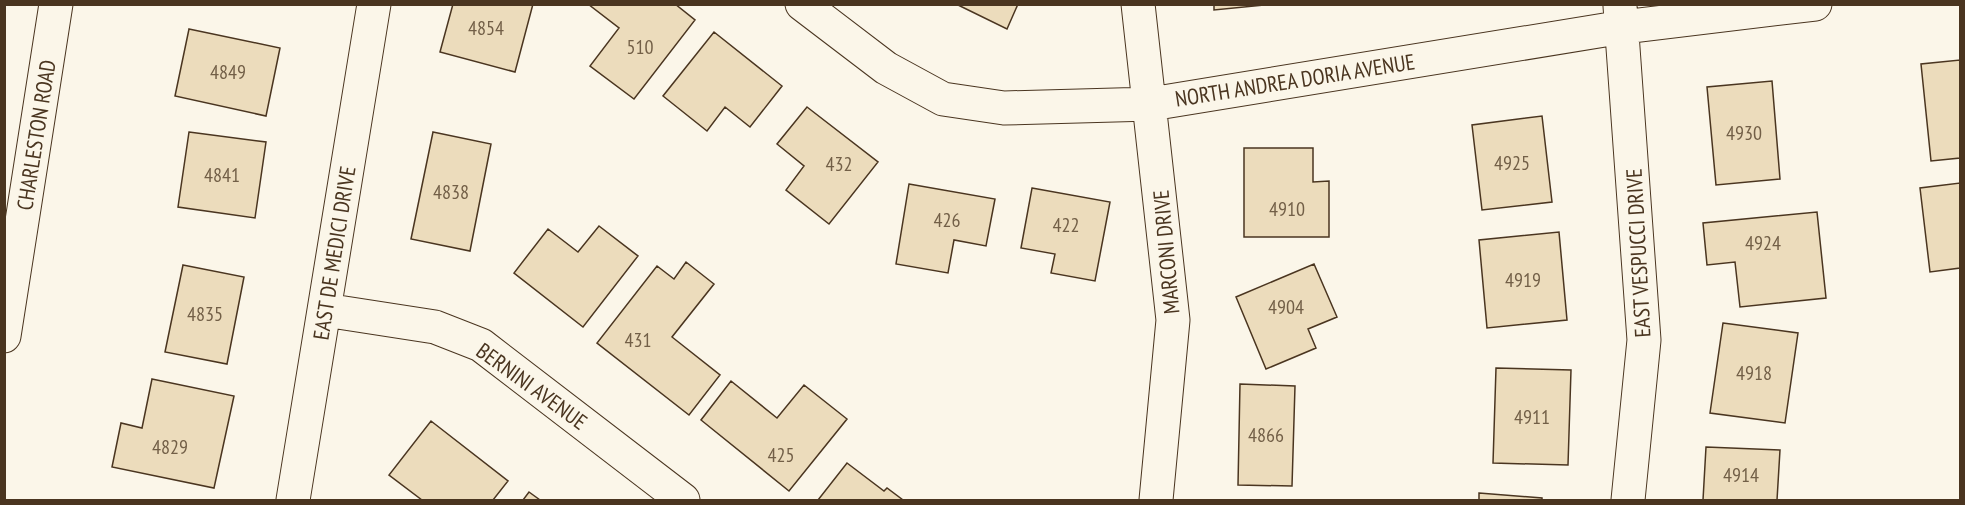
<svg xmlns="http://www.w3.org/2000/svg" width="1965" height="505" font-family="'PT Sans Narrow',sans-serif">
  <rect width="100%" height="100%" fill="#fbf6e9"/>
  <path fill="#ecdcbc" stroke="#4a3520" stroke-width="1.5" d="M 453,4 L 533,4 L 515,72 L 440,52 Z
    M 588,4 L 675,4 L 695,20 L 634,99 L 590,66 L 619,28 Z
    M 956,4 L 1018,4 L 1007,29 Z
    M 1214,4 L 1275,4 L 1214,10 Z
    M 189,29 L 280,48 L 266,116 L 175,96 Z
    M 714,32 L 782,86 L 750,127 L 725,107 L 707,131 L 663,96 Z
    M 1960,60 L 1960,158 L 1931,161 L 1921,64 Z
    M 1772,81 L 1780,179 L 1716,185 L 1707,87 Z
    M 807,107 L 878,162 L 829,224 L 786,190 L 804,166 L 777,144 Z
    M 1542,116 L 1552,202 L 1482,210 L 1472,125 Z
    M 189,132 L 266,142 L 255,218 L 178,207 Z
    M 433,132 L 491,144 L 470,251 L 411,239 Z
    M 1244,148 L 1313,148 L 1313,182 L 1329,181 L 1329,237 L 1244,237 Z
    M 1960,183 L 1960,268 L 1930,272 L 1920,188 Z
    M 909,184 L 995,199 L 986,246 L 954,240 L 948,273 L 896,264 Z
    M 1032,188 L 1110,202 L 1095,281 L 1051,273 L 1055,254 L 1021,248 Z
    M 1817,212 L 1826,298 L 1740,307 L 1735,262 L 1707,265 L 1703,223 Z
    M 599,226 L 638,256 L 583,327 L 514,273 L 548,229 L 578,252 Z
    M 1559,232 L 1567,320 L 1487,328 L 1479,240 Z
    M 686,262 L 714,284 L 672,337 L 720,375 L 689,415 L 597,343 L 657,266 L 674,279 Z
    M 1314,264 L 1337,317 L 1308,329 L 1316,348 L 1266,369 L 1236,297 Z
    M 183,265 L 244,277 L 227,364 L 165,352 Z
    M 1723,323 L 1798,333 L 1785,423 L 1710,413 Z
    M 1496,368 L 1571,370 L 1568,465 L 1493,463 Z
    M 152,379 L 234,396 L 214,488 L 112,467 L 121,423 L 142,428 Z
    M 731,381 L 777,418 L 804,385 L 847,419 L 789,491 L 701,420 Z
    M 1240,384 L 1295,386 L 1292,486 L 1238,485 Z
    M 431,421 L 508,481 L 493,500 L 422,500 L 389,475 Z
    M 1706,447 L 1780,450 L 1777,500 L 1703,500 Z
    M 847,463 L 884,491 L 887,488 L 903,500 L 818,500 Z
    M 529,492 L 540,500 L 523,500 Z
    M 1479,493 L 1542,498 L 1542,500 L 1479,500 Z"/>
  <g fill="none" stroke-linecap="round" stroke-linejoin="round">
    <defs>
      <path id="street" d="M 802,4 L 886,68 L 943,99 L 1004,108 L 1151,104 L 1623,27 L 1815,4
        M 1138,4 L 1173,320 L 1156,500
        M 1620,6 L 1644,340 L 1628,500
        M 325,310 L 435,327 L 481,345 L 683,500
        M 293,500 L 374,4"/>
      <path id="secondary" d="M 4,336 L 56,4"/>
    </defs>
    <use href="#street" stroke="#4a3520" stroke-width="35"/>
    <use href="#secondary" stroke="#4a3520" stroke-width="35"/>
    <use href="#street" stroke="#fbf6e9" stroke-width="33"/>
    <use href="#secondary" stroke="#fbf6e9" stroke-width="33"/>
  </g>
  <g text-anchor="middle" stroke-width="4.5" stroke-linejoin="round" paint-order="stroke">
    <g font-size="20" fill="#725f47">
      <text x="486" y="35">4854</text>
      <text x="640" y="54">510</text>
      <text x="228" y="79">4849</text>
      <text x="1744" y="140">4930</text>
      <text x="1512" y="170">4925</text>
      <text x="839" y="171">432</text>
      <text x="222" y="182">4841</text>
      <text x="451" y="199">4838</text>
      <text x="1287" y="216">4910</text>
      <text x="947" y="227">426</text>
      <text x="1066" y="232">422</text>
      <text x="1763" y="250">4924</text>
      <text x="1523" y="287">4919</text>
      <text x="1286" y="314">4904</text>
      <text x="205" y="321">4835</text>
      <text x="638" y="347">431</text>
      <text x="1754" y="380">4918</text>
      <text x="1532" y="424">4911</text>
      <text x="1266" y="442">4866</text>
      <text x="170" y="454">4829</text>
      <text x="781" y="462">425</text>
      <text x="1741" y="482">4914</text>
    </g>
    <g font-size="22" fill="#4a3520" stroke="#fbf6e9">
      <text transform="translate(1295 80) rotate(-9)" y="8">NORTH ANDREA DORIA AVENUE</text>
      <text transform="translate(36 135) rotate(-81)" y="8">CHARLESTON ROAD</text>
      <text transform="translate(1166 252) rotate(-95)" y="8">MARCONI DRIVE</text>
      <text transform="translate(334 253) rotate(-81)" y="8">EAST DE MEDICI DRIVE</text>
      <text transform="translate(1638 253) rotate(-93)" y="8">EAST VESPUCCI DRIVE</text>
      <text transform="translate(532 386) rotate(36)" y="8">BERNINI AVENUE</text>
    </g>
  </g>
  <rect width="1965" height="505" fill="none" stroke="#4a3520" stroke-width="12"/>
</svg>
